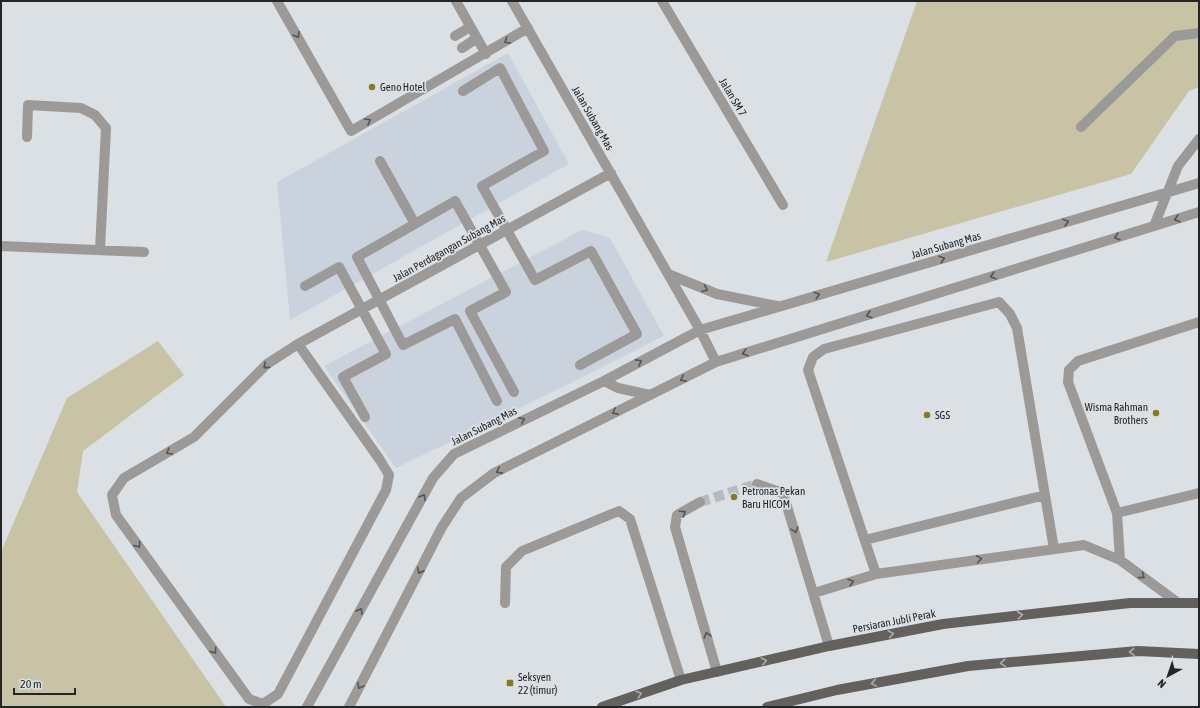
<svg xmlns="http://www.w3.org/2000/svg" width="1200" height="708" font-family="'Asap Condensed',sans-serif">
  <rect width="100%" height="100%" fill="#dbe0e5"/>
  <path fill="#cad3dd" d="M 508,53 L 569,164 L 290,320 L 277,182 Z
    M 582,230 L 610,238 L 664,336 L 571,383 L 396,468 L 324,366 Z"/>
  <path fill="#c8c3a4" d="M 917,1 L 1199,1 L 1199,87 L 1189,91 L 1131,174 L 826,262 Z
    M 158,341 L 184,375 L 83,451 L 77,492 L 226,707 L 1,707 L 1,552 L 67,398 Z"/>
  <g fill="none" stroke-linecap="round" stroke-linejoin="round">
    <path stroke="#b6bbbf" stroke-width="10" stroke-dasharray="10 5" stroke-linecap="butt" d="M 700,502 L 757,484"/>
    <path stroke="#9b9a98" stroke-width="10" d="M 277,1 L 351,131 L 528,28
      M 456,1 L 486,54
      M 512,1 L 700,330 L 716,362
      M 662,1 L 783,205
      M 455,36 L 470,27
      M 462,48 L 477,38
      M 463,91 L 500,68 L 544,151 L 482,186 L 535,280 L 591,251 L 637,334 L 580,365
      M 1081,127 L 1175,36 L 1199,33
      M 27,137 L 28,105 L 81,108 L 95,115 L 106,128 L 100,250
      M 380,161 L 415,224
      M 1154,226 L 1178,166 L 1199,139
      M 1,246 L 144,252
      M 668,274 L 717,294 L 777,306
      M 305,286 L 339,267 L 386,354 L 343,377 L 365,417
      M 298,344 L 380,460 L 389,475 L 386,490 L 278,694 L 263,704 L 249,699 L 116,515 L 112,495 L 124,478 L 194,437 L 267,364 L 298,344 L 611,173
      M 604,381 L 618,388 L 650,395
      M 497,401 L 455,319 L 403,345 L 357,257 L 455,201 L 506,292 L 470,311 L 514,392
      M 757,484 L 783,493 L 829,646
      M 700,502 L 677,515 L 675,527 L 717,672
      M 1117,513 L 1199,493
      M 865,540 L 1045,495
      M 1120,560 L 1117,513 L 1068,382 L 1069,370 L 1078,361 L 1199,322
      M 876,574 L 808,370 L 813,357 L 824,349 L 999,302 L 1010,314 L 1017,328 L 1054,549
      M 814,593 L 876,574 L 1084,545 L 1120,560 L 1177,602
      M 505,603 L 506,567 L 522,551 L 619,511 L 630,519 L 681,680
      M 307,707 L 433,478 L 454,454 L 604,381 L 700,330 L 1199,183
      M 349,707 L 442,527 L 461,498 L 494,473 L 716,362 L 1199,212"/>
    <path stroke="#62615d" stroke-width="10" d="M 602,707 L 681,680 L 829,646 L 943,624 L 1130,603 L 1199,603
      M 767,707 L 837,690 L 968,666 L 1138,651 L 1199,654"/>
  </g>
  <defs><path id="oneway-chevron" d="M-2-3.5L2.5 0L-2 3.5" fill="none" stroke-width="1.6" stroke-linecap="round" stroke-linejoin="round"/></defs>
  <g stroke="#535454">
    <use href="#oneway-chevron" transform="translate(297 35) rotate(60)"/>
    <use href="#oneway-chevron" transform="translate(507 41) rotate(149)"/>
    <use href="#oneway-chevron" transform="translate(368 121) rotate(-30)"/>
    <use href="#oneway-chevron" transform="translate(1177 219) rotate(164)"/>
    <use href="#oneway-chevron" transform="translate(1066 222) rotate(-16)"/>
    <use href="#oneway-chevron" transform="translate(1117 237) rotate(163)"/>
    <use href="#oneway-chevron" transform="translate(942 259) rotate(-16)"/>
    <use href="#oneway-chevron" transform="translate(993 276) rotate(163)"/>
    <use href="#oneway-chevron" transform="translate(705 289) rotate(22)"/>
    <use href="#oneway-chevron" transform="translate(817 295) rotate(-16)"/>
    <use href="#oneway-chevron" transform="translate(869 315) rotate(163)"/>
    <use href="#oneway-chevron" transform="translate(745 353) rotate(163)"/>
    <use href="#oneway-chevron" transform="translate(639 362) rotate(-28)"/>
    <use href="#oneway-chevron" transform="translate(266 366) rotate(140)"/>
    <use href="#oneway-chevron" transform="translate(683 379) rotate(154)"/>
    <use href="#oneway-chevron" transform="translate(615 412) rotate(153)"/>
    <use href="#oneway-chevron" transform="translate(522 420) rotate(-26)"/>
    <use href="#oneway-chevron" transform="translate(169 452) rotate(149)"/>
    <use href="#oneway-chevron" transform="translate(499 471) rotate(152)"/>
    <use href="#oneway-chevron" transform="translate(423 497) rotate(-61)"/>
    <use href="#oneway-chevron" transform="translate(683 513) rotate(-34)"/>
    <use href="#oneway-chevron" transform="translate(795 530) rotate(73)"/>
    <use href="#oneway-chevron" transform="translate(138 545) rotate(54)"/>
    <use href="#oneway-chevron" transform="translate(979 559) rotate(-8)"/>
    <use href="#oneway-chevron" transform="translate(420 571) rotate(117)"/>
    <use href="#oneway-chevron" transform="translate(1142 576) rotate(37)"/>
    <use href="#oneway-chevron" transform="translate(851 582) rotate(-18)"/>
    <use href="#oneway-chevron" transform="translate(360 611) rotate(-61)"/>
    <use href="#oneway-chevron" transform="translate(707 635) rotate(-106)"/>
    <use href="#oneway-chevron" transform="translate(214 651) rotate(54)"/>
    <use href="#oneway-chevron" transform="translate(360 686) rotate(118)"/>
  </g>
  <g stroke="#abadaf">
    <use href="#oneway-chevron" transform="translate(1020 615) rotate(-7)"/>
    <use href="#oneway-chevron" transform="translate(891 634) rotate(-11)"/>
    <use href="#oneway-chevron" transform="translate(1132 652) rotate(176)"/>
    <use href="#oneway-chevron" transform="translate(764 661) rotate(-13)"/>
    <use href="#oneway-chevron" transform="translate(1003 663) rotate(175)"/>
    <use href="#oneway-chevron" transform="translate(874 683) rotate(170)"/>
    <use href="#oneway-chevron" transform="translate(639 694) rotate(-19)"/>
  </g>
  <g fill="#897a1f" stroke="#dbe0e5" stroke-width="1.5">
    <circle cx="372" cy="87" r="4"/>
    <circle cx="1156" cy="413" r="4"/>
    <circle cx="927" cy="415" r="4"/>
    <circle cx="734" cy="497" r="4"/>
    <rect x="506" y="679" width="8" height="8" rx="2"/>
  </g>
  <g text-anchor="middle" stroke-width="3.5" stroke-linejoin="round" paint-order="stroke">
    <g font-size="11" fill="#232526" stroke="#dbe0e5" text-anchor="start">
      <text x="380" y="91">Geno Hotel</text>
      <text x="1148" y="411" text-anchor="end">Wisma Rahman<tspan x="1148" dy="13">Brothers</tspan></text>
      <text x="935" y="419">SGS</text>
      <text x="742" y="495">Petronas Pekan<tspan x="742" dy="13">Baru HICOM</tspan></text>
      <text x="518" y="681">Seksyen<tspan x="518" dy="13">22 (timur)</tspan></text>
    </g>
    <g font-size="11" fill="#232526" stroke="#dbe0e5">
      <text transform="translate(733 97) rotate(59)" y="4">Jalan SM 7</text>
      <text transform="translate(593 118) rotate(60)" y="4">Jalan Subang Mas</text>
      <text transform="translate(946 245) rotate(-16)" y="4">Jalan Subang Mas</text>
      <text transform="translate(449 248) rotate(-29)" y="4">Jalan Perdagangan Subang Mas</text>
      <text transform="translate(484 426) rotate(-27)" y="4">Jalan Subang Mas</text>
      <text transform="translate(894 621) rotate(-11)" y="4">Persiaran Jubli Perak</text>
    </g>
  </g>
  <rect width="1200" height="708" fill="none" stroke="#232526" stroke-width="4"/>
  <g transform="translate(1168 676) rotate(220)" stroke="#dbe0e5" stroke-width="3" paint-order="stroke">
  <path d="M0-3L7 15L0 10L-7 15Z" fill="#232526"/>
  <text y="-6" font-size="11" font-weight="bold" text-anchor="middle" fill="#232526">N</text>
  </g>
  <path d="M14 688v6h61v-6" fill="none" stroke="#232526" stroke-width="2"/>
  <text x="20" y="688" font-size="12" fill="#232526" stroke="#dbe0e5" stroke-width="3" paint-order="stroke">20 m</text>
</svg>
